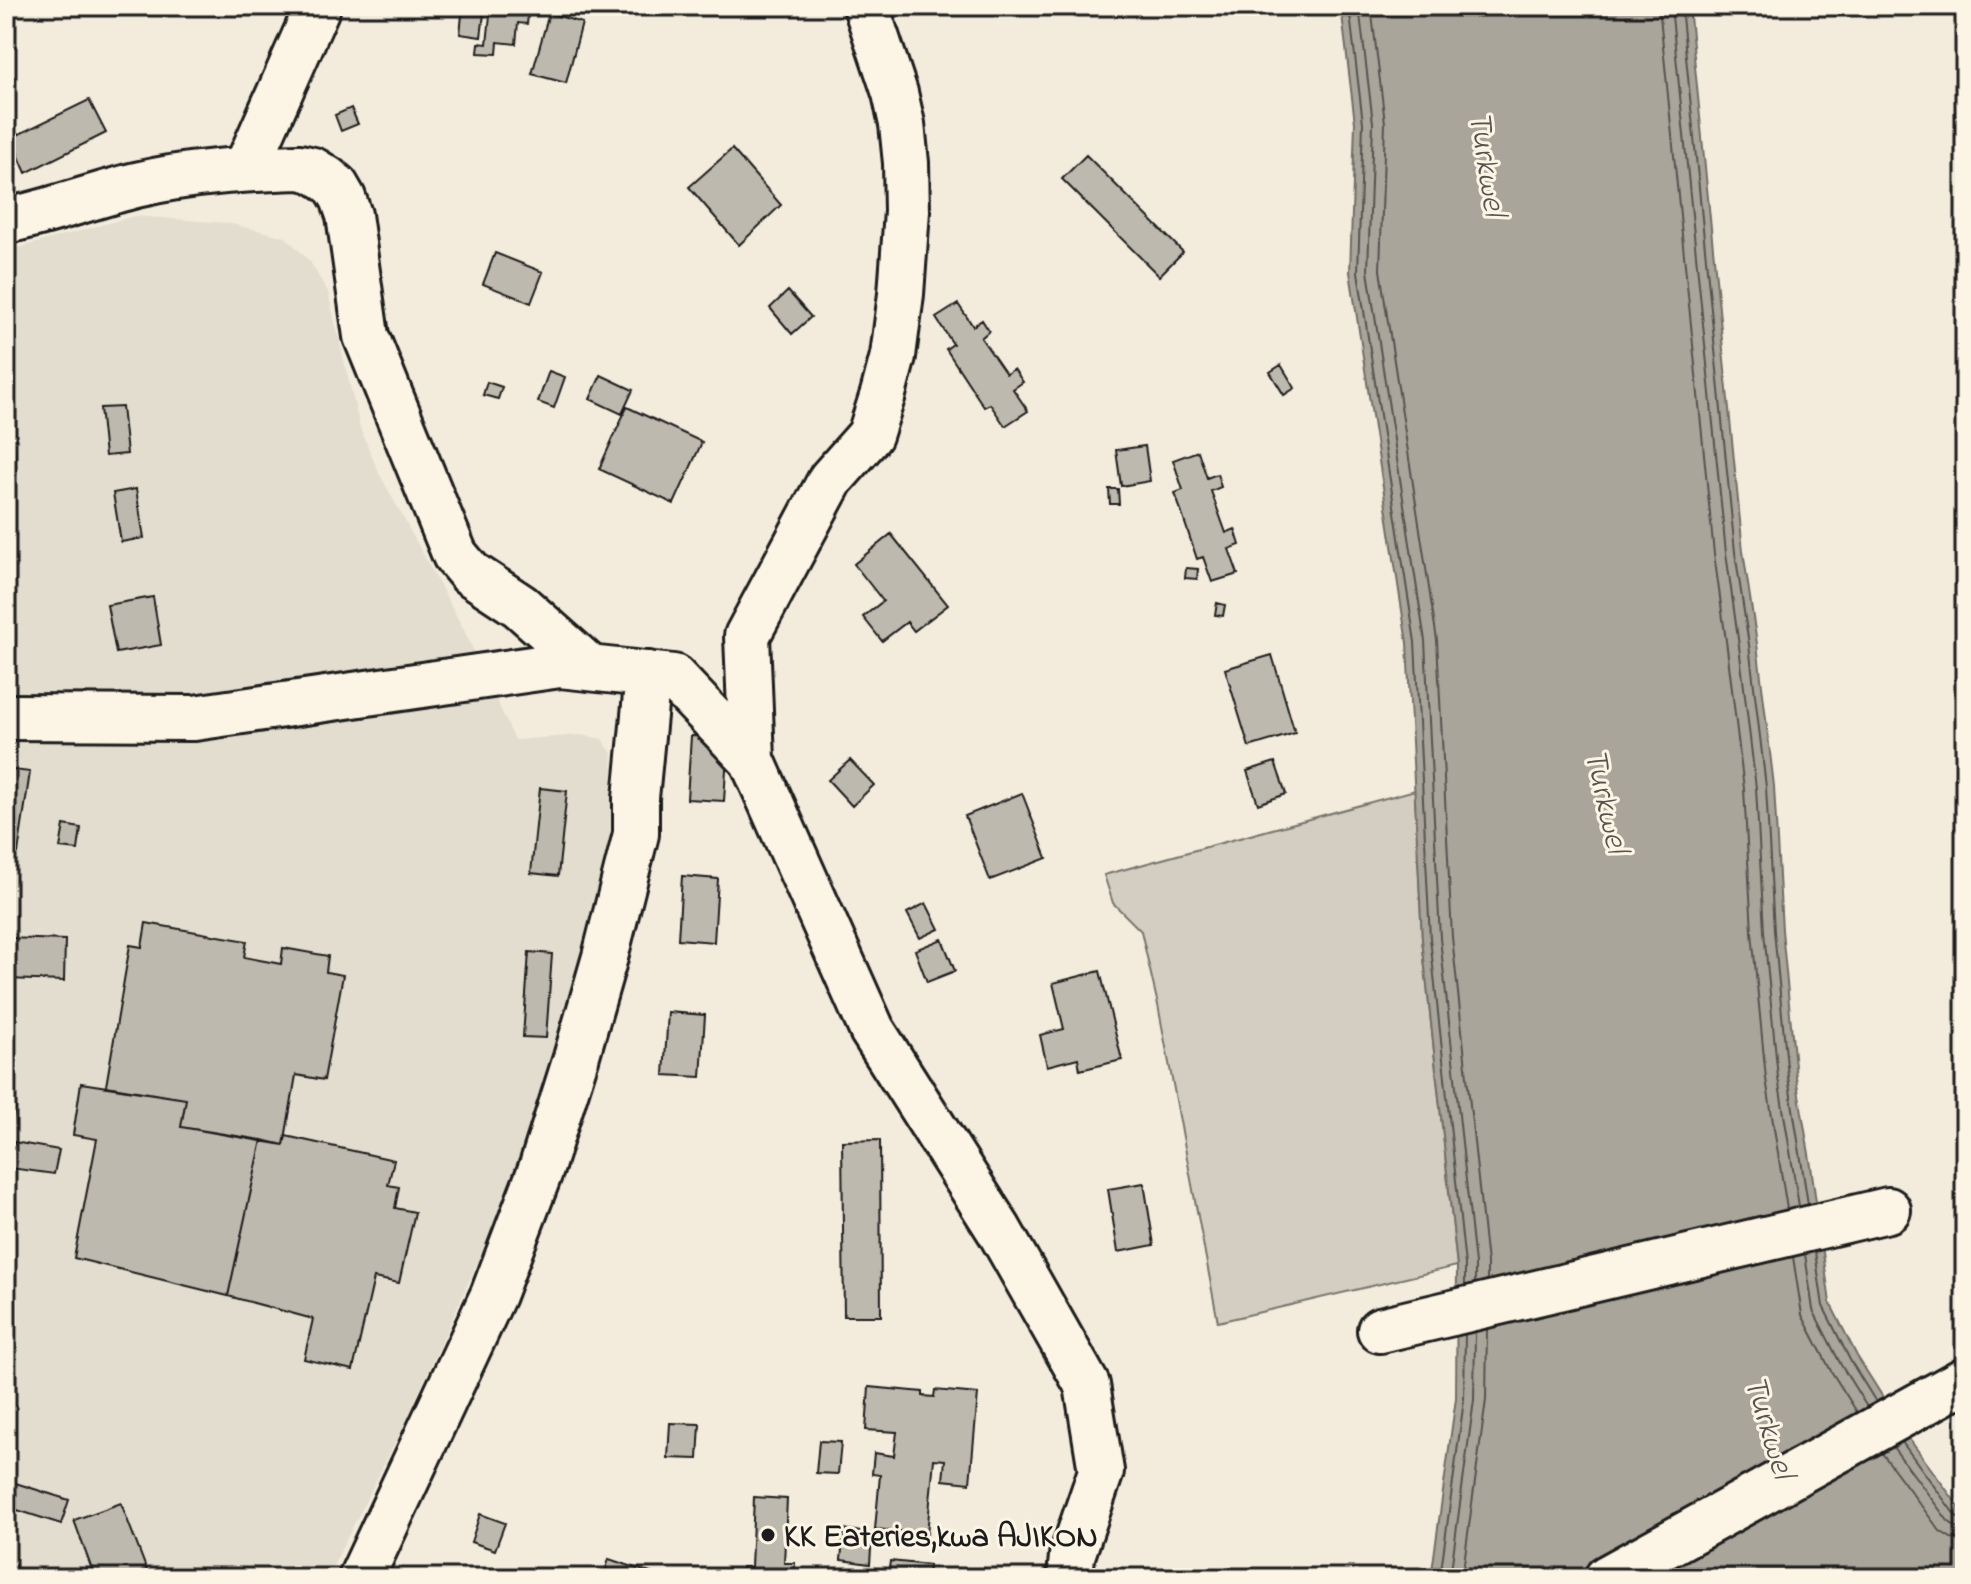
<svg xmlns="http://www.w3.org/2000/svg" width="1971" height="1584" font-family="'Indie Flower',sans-serif">
  <rect width="100%" height="100%" fill="#f3ecdd"/>
  <filter id="ink" filterUnits="userSpaceOnUse"><feTurbulence type="fractalNoise" baseFrequency=".0125" numOctaves="2"/><feDisplacementMap in="SourceGraphic" scale="16" xChannelSelector="R" yChannelSelector="G"/><feConvolveMatrix kernelMatrix="1 2 1 2 8 2 1 2 1" color-interpolation-filters="sRGB"/></filter>
  <g filter="url(#ink)">
    <path fill="#e3ddcf" d="M 134,216 L 227,223 L 286,237 L 310,262 L 328,292 L 360,428 L 379,473 L 463,628 L 515,740 L 581,735 L 602,739 L 613,755 L 608,882 L 549,1104 L 406,1421 L 327,1578 L 6,1578 L 6,251 Z"/>
    <path fill="#d3cec1" stroke="#78756e" stroke-width="2" d="M 1415,790 L 1422,939 L 1457,1266 L 1218,1322 L 1158,1005 L 1141,931 L 1113,903 L 1104,875 Z"/>
    <path fill="#aaa59b" stroke="#716e68" stroke-width="2" d="M 1341,6 L 1689,6 L 1743,551 L 1757,644 L 1774,786 L 1782,930 L 1796,1077 L 1811,1166 L 1830,1303 L 1857,1356 L 1910,1440 L 1965,1515 L 1965,1578 L 1431,1578 L 1456,1398 L 1457,1266 L 1422,939 L 1407,643 L 1350,272 L 1355,123 Z"/>
    <g fill="none" stroke-linecap="round" stroke-linejoin="round">
      <path stroke="#55534f" stroke-width="2" d="M 1349,6 L 1363,123 L 1358,272 L 1415,642 L 1430,938 L 1465,1265 L 1465,1285
        M 1359,6 L 1373,123 L 1368,271 L 1425,641 L 1440,938 L 1475,1264 L 1475,1283
        M 1371,6 L 1385,123 L 1380,270 L 1437,640 L 1452,937 L 1487,1263 L 1487,1280
        M 1659,6 L 1714,554 L 1727,648 L 1744,789 L 1752,932 L 1766,1079 L 1787,1209
        M 1671,6 L 1726,553 L 1739,646 L 1756,788 L 1764,931 L 1778,1078 L 1799,1206
        M 1681,6 L 1735,552 L 1749,645 L 1766,787 L 1774,931 L 1788,1077 L 1808,1204
        M 1815,1252 L 1823,1306 L 1850,1360 L 1876,1402
        M 1805,1254 L 1813,1310 L 1841,1365 L 1867,1407
        M 1793,1257 L 1802,1315 L 1831,1371 L 1857,1412
        M 1902,1442 L 1955,1515 L 1959,1518 L 1965,1518
        M 1893,1447 L 1948,1521 L 1956,1527 L 1965,1529
        M 1882,1453 L 1940,1531 L 1951,1538 L 1965,1541
        M 1440,1578 L 1464,1400 L 1465,1335
        M 1450,1578 L 1474,1400 L 1475,1332
        M 1462,1578 L 1486,1400 L 1487,1329"/>
    </g>
    <path fill="#beb9ae" stroke="#1c1c1c" stroke-width="2" d="M 463,6 L 485,6 L 481,37 L 460,34 Z
      M 491,6 L 529,6 L 527,24 L 518,23 L 516,44 L 498,42 L 497,54 L 478,53 L 479,43 L 487,44 Z
      M 549,13 L 582,23 L 566,83 L 532,74 Z
      M 89,100 L 106,133 L 26,173 L 11,138 Z
      M 351,108 L 358,124 L 341,131 L 335,115 Z
      M 732,149 L 781,205 L 739,245 L 689,187 Z
      M 1086,155 L 1183,252 L 1159,276 L 1062,179 Z
      M 495,253 L 543,272 L 531,303 L 483,284 Z
      M 788,291 L 811,317 L 792,334 L 770,308 Z
      M 958,304 L 973,326 L 982,320 L 989,331 L 981,338 L 1006,374 L 1014,369 L 1023,382 L 1013,389 L 1028,411 L 1005,426 L 990,404 L 984,407 L 946,349 L 953,344 L 936,318 Z
      M 1281,365 L 1295,388 L 1284,395 L 1270,372 Z
      M 549,371 L 565,377 L 554,408 L 538,402 Z
      M 601,375 L 633,390 L 622,414 L 590,399 Z
      M 487,382 L 502,387 L 498,399 L 483,395 Z
      M 122,407 L 127,454 L 105,456 L 100,408 Z
      M 627,407 L 702,442 L 674,504 L 599,469 Z
      M 1145,446 L 1150,481 L 1121,486 L 1116,450 Z
      M 14,449 L 16,475 L 6,476 L 6,450 Z
      M 1198,451 L 1207,478 L 1217,474 L 1221,487 L 1211,491 L 1226,533 L 1235,529 L 1240,545 L 1229,549 L 1238,574 L 1212,582 L 1203,557 L 1197,559 L 1175,493 L 1183,490 L 1173,460 Z
      M 136,489 L 144,538 L 121,542 L 113,493 Z
      M 1109,489 L 1118,489 L 1119,504 L 1110,504 Z
      M 891,534 L 948,605 L 914,631 L 907,622 L 882,641 L 863,617 L 883,601 L 854,564 Z
      M 1186,568 L 1198,569 L 1197,579 L 1185,578 Z
      M 153,597 L 161,645 L 116,653 L 107,605 Z
      M 1217,603 L 1225,605 L 1223,616 L 1215,615 Z
      M 1272,655 L 1295,733 L 1249,747 L 1225,669 Z
      M 691,736 L 728,738 L 724,801 L 687,799 Z
      M 850,760 L 874,785 L 852,806 L 828,780 Z
      M 1275,762 L 1286,794 L 1258,804 L 1247,771 Z
      M 6,769 L 30,772 L 18,853 L 6,851 Z
      M 540,788 L 567,791 L 558,876 L 531,873 Z
      M 1022,793 L 1047,858 L 990,880 L 965,816 Z
      M 64,825 L 81,828 L 78,850 L 60,848 Z
      M 682,876 L 718,879 L 714,942 L 678,939 Z
      M 926,903 L 939,929 L 920,938 L 907,913 Z
      M 146,923 L 247,941 L 244,957 L 281,964 L 283,948 L 328,956 L 326,972 L 343,975 L 324,1080 L 296,1075 L 284,1145 L 181,1127 L 186,1099 L 106,1086 L 130,945 L 142,947 Z
      M 6,938 L 65,940 L 64,981 L 6,979 Z
      M 942,939 L 955,971 L 927,982 L 915,950 Z
      M 529,952 L 552,954 L 546,1038 L 523,1037 Z
      M 1100,971 L 1122,1060 L 1080,1070 L 1078,1058 L 1047,1066 L 1040,1035 L 1064,1029 L 1053,983 Z
      M 668,1012 L 705,1015 L 701,1077 L 664,1075 Z
      M 81,1083 L 186,1099 L 181,1127 L 262,1140 L 228,1296 L 74,1258 L 97,1139 L 73,1135 Z
      M 6,1105 L 15,1107 L 9,1141 L 6,1140 Z
      M 286,1136 L 394,1160 L 388,1185 L 399,1187 L 395,1208 L 415,1212 L 399,1283 L 374,1278 L 353,1370 L 304,1359 L 313,1319 L 228,1296 L 262,1140 L 284,1145 Z
      M 880,1140 L 881,1316 L 844,1316 L 842,1141 Z
      M 14,1142 L 59,1150 L 54,1174 L 10,1168 Z
      M 1144,1183 L 1154,1245 L 1118,1252 L 1108,1189 Z
      M 6,1301 L 14,1302 L 9,1333 L 6,1333 Z
      M 869,1387 L 923,1392 L 923,1396 L 934,1397 L 935,1390 L 978,1394 L 970,1483 L 943,1480 L 945,1460 L 934,1459 L 927,1534 L 875,1529 L 880,1475 L 872,1474 L 874,1453 L 894,1456 L 897,1432 L 866,1430 Z
      M 670,1423 L 700,1424 L 698,1459 L 668,1458 Z
      M 819,1441 L 841,1442 L 838,1474 L 816,1473 Z
      M 6,1480 L 69,1500 L 61,1524 L 11,1508 L 6,1523 Z
      M 754,1497 L 787,1499 L 784,1563 L 795,1563 L 794,1578 L 741,1578 L 742,1567 L 751,1567 Z
      M 121,1503 L 149,1576 L 145,1578 L 95,1578 L 74,1520 Z
      M 480,1514 L 505,1523 L 495,1550 L 471,1542 Z
      M 844,1529 L 872,1534 L 870,1564 L 841,1560 Z
      M 609,1559 L 665,1578 L 603,1578 Z
      M 890,1561 L 929,1565 L 928,1578 L 888,1578 Z"/>
    <g fill="none" stroke-linecap="round" stroke-linejoin="round">
      <defs>
        <path id="minor" d="M 246,169 L 318,6
          M 6,221 C 50,212 92,196 136,185 C 190,172 244,169 300,167 L 313,170 L 326,178 L 336,186 L 343,198 L 349,215 L 366,336 L 455,555 L 470,573 L 520,606 L 590,668
          M 6,717 L 194,718 L 560,665 L 673,677 L 752,760 L 872,1030 L 999,1230 L 1087,1385 L 1101,1471 L 1072,1556 L 1070,1578
          M 752,760 L 747,636 L 831,479 L 870,435 L 883,394 L 893,356 L 901,294 L 907,211 L 906,163 L 902,124 L 895,93 L 866,6
          M 1380,1330 L 1888,1210
          M 361,1578 L 493,1295 L 542,1166 L 576,1058 L 605,957 L 636,834 L 636,798 L 648,674"/>
        <path id="highway" d="M 1607,1578 L 1965,1380"/>
      </defs>
      <use href="#minor" stroke="#1c1c1c" stroke-width="50"/>
      <use href="#highway" stroke="#1c1c1c" stroke-width="50"/>
      <use href="#minor" stroke="#fcf5e5" stroke-width="44"/>
      <use href="#highway" stroke="#fcf5e5" stroke-width="44"/>
    </g>
  </g>
  <circle fill="#1c1c1c" stroke="#fcf5e5" stroke-width="3" cx="768" cy="1535" r="8"/>
  <g text-anchor="middle" stroke-width="6" stroke-linejoin="round" paint-order="stroke">
    <g font-size="32" font-weight="bold" fill="#1c1c1c" stroke="#fcf5e5" text-anchor="start">
      <text x="784" y="1546">KK Eateries,kwa AJIKON</text>
    </g>
    <g font-size="34" font-style="italic" fill="#55534f" stroke="#fcf5e5">
      <text transform="translate(1489 163) rotate(81)" y="12">Turkwel</text>
      <text transform="translate(1608 800) rotate(77)" y="12">Turkwel</text>
      <text transform="translate(1771 1426) rotate(73)" y="12">Turkwel</text>
    </g>
  </g>
  <rect width="1971" height="1584" fill="none" stroke="#fcf5e5" stroke-width="32"/>
  <rect x="16" y="16" width="1939" height="1552" fill="none" stroke="#1c1c1c" stroke-width="3" filter="url(#ink)"/>
</svg>
